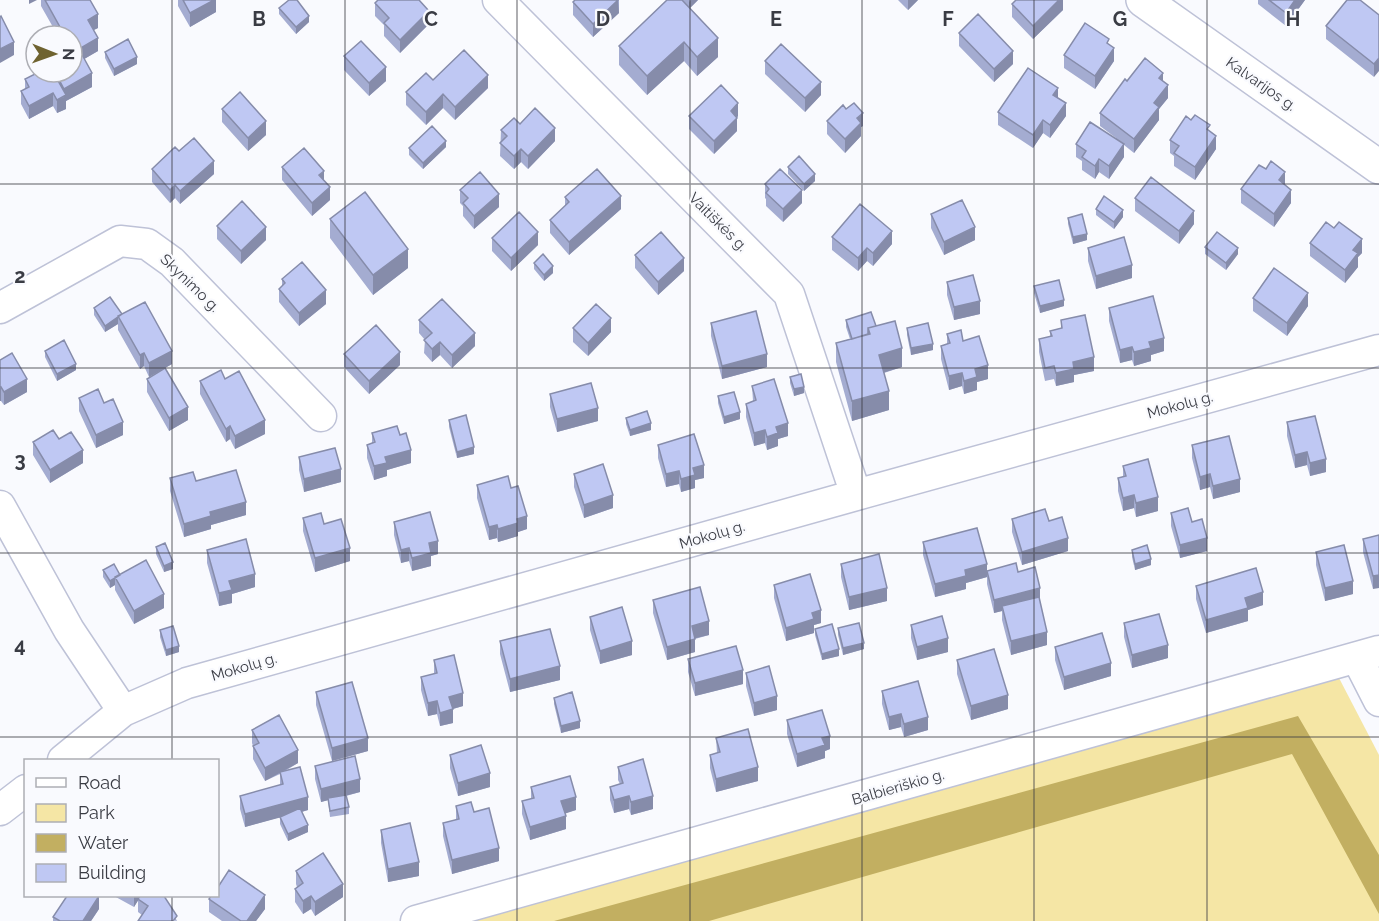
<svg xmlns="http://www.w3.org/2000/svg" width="1379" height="921" font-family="Raleway,sans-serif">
  <rect width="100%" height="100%" fill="#f9fafe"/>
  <path fill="#f5e6a5" d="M 1339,678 L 1379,755 L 1379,921 L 465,921 Z"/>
  <path fill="#c2af61" d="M 1298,716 L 1379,855 L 1379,914 L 1292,754 L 709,921 L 554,921 Z"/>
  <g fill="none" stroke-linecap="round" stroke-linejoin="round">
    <defs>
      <path id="minor" d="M 498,0 L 789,294 L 856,495
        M 0,308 L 120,241 L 147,244 L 172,262 L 321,416
        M 0,506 L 69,630 L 123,711
        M 1357,658 L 1379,701
        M 63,760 L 123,711 L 187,683 L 856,495 L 1379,350
        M 0,810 L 26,790
        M 416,921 L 1379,651"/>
      <path id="secondary" d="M 1143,0 L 1379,167"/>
    </defs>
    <use href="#minor" stroke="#bec2d7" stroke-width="33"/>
    <use href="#secondary" stroke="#bec2d7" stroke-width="36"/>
    <use href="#minor" stroke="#fff" stroke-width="30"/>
    <use href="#secondary" stroke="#fff" stroke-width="33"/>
  </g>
  <path fill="#a4acd1" d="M 41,0 L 90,0 L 98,28 L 93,30 L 98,51 L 84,59 L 92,87 L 66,101 L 66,109 L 57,113 L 53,106 L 29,119 L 21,104 L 21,91 L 25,89 L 25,79 L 39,72 L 72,72 L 72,36 L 58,36 L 41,6 Z
    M 178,0 L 216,0 L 216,12 L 190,27 L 178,6 Z
    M 619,0 L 619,13 L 593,37 L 573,15 L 573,2 Z
    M 667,0 L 698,0 L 690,8 L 718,57 L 697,76 L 684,61 L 647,95 L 619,65 L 619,46 Z
    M 898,0 L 918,0 L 908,10 Z
    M 1063,0 L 1063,10 L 1033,39 L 1012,17 L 1012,4 Z
    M 1258,0 L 1305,0 L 1286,26 L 1258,4 Z
    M 375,3 L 429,24 L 400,53 L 384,36 L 384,25 L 375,16 Z
    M 279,8 L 309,22 L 296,34 L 279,14 Z
    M 1379,15 L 1374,77 L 1326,39 L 1326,26 Z
    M 959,33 L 1013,64 L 994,82 L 959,46 Z
    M 1109,44 L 1114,61 L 1095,89 L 1064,68 L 1064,55 Z
    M 105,52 L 137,64 L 114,76 L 105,58 Z
    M 344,56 L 386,81 L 369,96 L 344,70 Z
    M 765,61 L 821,95 L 805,112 L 765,74 Z
    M 433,80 L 488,88 L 455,120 L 443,108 L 426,125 L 406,105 L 406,92 Z
    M 1127,81 L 1163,81 L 1168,98 L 1159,109 L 1159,120 L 1134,153 L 1124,145 L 1124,157 L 1109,179 L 1099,172 L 1095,179 L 1082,170 L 1082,161 L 1076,157 L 1076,144 L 1116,138 L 1100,126 L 1100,113 Z
    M 1058,98 L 1066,116 L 1050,138 L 1043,133 L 1033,148 L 998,125 L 998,112 Z
    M 222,109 L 266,135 L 248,151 L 222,122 Z
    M 689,116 L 738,116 L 737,118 L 737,131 L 714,154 L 689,129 Z
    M 827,121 L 863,126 L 861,127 L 861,136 L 845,153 L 827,134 Z
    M 520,124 L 555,141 L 528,169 L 521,162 L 514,169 L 500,156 L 501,130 Z
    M 1170,140 L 1216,149 L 1195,180 L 1174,166 L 1174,156 L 1170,153 Z
    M 446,147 L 423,169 L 409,155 L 409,148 Z
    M 179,151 L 214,174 L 180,204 L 175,198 L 170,203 L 152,182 L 152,169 Z
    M 282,167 L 324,181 L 330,200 L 312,216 L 282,180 Z
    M 788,167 L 815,181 L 804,191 L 788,174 Z
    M 765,184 L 802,203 L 783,222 L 766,206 L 766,199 L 765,198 Z
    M 1285,185 L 1291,203 L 1274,227 L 1241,203 L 1241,189 Z
    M 460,190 L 499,207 L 474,229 L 463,216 L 463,206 L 460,203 Z
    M 565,197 L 621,209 L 569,255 L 550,233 L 550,220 L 565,207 Z
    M 1135,198 L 1194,224 L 1179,244 L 1135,211 Z
    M 1096,209 L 1123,217 L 1114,229 L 1096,215 Z
    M 931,214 L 975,240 L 944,255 L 931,228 Z
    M 1068,218 L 1087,240 L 1073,244 L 1068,224 Z
    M 330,219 L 408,268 L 373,295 L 330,238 Z
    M 217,226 L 266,240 L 241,264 L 217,239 Z
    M 832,237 L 892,244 L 873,266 L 867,261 L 858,271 L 832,250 Z
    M 492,238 L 538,245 L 511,271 L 492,251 Z
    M 1310,243 L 1362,253 L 1358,257 L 1358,267 L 1345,283 L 1310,256 Z
    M 1205,247 L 1238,254 L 1226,270 L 1205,254 Z
    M 1088,248 L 1132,278 L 1096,289 L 1088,261 Z
    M 635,255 L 684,271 L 658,295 L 635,268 Z
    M 534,263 L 553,273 L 544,281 L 534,269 Z
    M 282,279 L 326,304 L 299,326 L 279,302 L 279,289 L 282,286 Z
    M 947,282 L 980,314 L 954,320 L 947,295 Z
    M 1034,286 L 1064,306 L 1040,313 L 1034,293 Z
    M 1253,298 L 1308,306 L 1287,336 L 1253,311 Z
    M 94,308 L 122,314 L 172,364 L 149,377 L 144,366 L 140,369 L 118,330 L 118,324 L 105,332 L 94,315 Z
    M 1109,308 L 1164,351 L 1151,355 L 1151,361 L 1134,366 L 1132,360 L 1120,363 L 1109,321 Z
    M 419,320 L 475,346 L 452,368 L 440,355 L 432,362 L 424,353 L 425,340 L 419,333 Z
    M 846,320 L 876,326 L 902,367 L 884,373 L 889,410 L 852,421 L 836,362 L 836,343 L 850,339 L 846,327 Z
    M 1061,320 L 1094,371 L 1074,375 L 1074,382 L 1056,386 L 1054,379 L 1045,381 L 1039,352 L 1039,339 L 1050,337 L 1050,331 L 1061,328 Z
    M 711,323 L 767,367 L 722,379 L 711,336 Z
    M 573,328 L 611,332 L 588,356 L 573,342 Z
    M 907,328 L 933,350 L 911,355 L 907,335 Z
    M 947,334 L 963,341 L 988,379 L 977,382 L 977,390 L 964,394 L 962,386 L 949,390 L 941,359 L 941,346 L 947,344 Z
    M 45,351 L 76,370 L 57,381 L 45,357 Z
    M 344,354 L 400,365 L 369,394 L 344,367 Z
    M 0,360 L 27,392 L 4,405 L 1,401 L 0,401 Z
    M 790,377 L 804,393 L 794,396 L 790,383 Z
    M 147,379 L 188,420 L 169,431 L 147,392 Z
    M 225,379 L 265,434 L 235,449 L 230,439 L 226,442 L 200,394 L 200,381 Z
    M 752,386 L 788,436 L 778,439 L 778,446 L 767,450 L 765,443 L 754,446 L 746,417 L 746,404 L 753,401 Z
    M 550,394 L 598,421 L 557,432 L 550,407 Z
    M 718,396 L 740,419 L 724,424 L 718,403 Z
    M 79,398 L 104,403 L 123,435 L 96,448 L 79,411 Z
    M 626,418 L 651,430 L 630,436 L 626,424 Z
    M 449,420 L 474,454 L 457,458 L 449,427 Z
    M 1287,422 L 1326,472 L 1310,476 L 1307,465 L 1295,468 L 1287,436 Z
    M 372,433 L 400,435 L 411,463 L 387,470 L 387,476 L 374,480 L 367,458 L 367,445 L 372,443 Z
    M 59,439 L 83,463 L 50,483 L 33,455 L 33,442 Z
    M 658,445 L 704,478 L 695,480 L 695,488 L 681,492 L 679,484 L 666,487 L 658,458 Z
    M 1192,445 L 1240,492 L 1213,499 L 1210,487 L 1200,490 L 1192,458 Z
    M 299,457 L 341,482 L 304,492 L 299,470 Z
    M 1123,466 L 1158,511 L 1136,517 L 1134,508 L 1123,511 L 1118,491 L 1118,478 L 1123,477 Z
    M 574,474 L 613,508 L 584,518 L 574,487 Z
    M 170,478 L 196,481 L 246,515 L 211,525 L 211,529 L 184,537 L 170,491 Z
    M 477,485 L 511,488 L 527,529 L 518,532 L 518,536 L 498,542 L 497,538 L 489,540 L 477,498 Z
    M 1171,513 L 1192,522 L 1207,551 L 1180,558 L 1171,526 Z
    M 303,518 L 324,524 L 350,561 L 315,572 L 303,531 Z
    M 1012,519 L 1049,521 L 1068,551 L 1022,565 L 1012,532 Z
    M 394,522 L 438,554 L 431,556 L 431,566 L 412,571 L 409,561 L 401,563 L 394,535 Z
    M 1379,535 L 1373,589 L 1363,552 L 1363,539 Z
    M 923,542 L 987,577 L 966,583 L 966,589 L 935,597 L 923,555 Z
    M 156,547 L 173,569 L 164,572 L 156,554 Z
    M 207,550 L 255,587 L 232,594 L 232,603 L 219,606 L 207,563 Z
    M 1132,550 L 1151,565 L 1135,570 L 1132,557 Z
    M 1316,552 L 1353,594 L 1325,601 L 1316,565 Z
    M 841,564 L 887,601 L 849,610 L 841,577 Z
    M 103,570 L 120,575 L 164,608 L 134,624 L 115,590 L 115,585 L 110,588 L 103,577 Z
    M 987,571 L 1040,601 L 1047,645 L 1011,655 L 1002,620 L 1002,611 L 994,613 L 987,584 Z
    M 774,585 L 821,623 L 814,625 L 814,633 L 786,641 L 774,598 Z
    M 1196,586 L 1263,605 L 1248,610 L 1248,621 L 1206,633 L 1196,599 Z
    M 653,600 L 709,635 L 695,639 L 695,652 L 667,660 L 653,613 Z
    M 590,617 L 632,655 L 600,664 L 590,630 Z
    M 1124,623 L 1168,658 L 1132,668 L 1124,637 Z
    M 911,625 L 948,652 L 917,660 L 911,638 Z
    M 838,628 L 864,649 L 843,655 L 838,635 Z
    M 815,629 L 839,656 L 822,660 L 815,635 Z
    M 160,630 L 179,652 L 166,656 L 160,637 Z
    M 500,641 L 560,680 L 510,692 L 500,654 Z
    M 1055,647 L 1111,676 L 1064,690 L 1055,660 Z
    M 688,659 L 743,684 L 695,696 L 688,672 Z
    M 434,660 L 463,706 L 453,709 L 453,723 L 440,726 L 437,714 L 428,716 L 421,690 L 421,677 L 434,674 Z
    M 957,660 L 1008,709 L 971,720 L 957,674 Z
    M 746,673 L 777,710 L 754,716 L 746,686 Z
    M 882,691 L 928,730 L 904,737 L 901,727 L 889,730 L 882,704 Z
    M 316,692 L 368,751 L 332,761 L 316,705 Z
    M 554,698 L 580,728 L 561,733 L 554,704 Z
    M 787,720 L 830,749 L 825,751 L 825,758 L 797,767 L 787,734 Z
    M 252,730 L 298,763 L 285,771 L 308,810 L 302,812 L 308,832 L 288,841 L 280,824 L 280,817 L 245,827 L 240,809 L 240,796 L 280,785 L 280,774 L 265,781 L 253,759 L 253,746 L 252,743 Z
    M 716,738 L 758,781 L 716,792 L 710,768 L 710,755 L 717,753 Z
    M 450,755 L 490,787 L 458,796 L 450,768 Z
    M 315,766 L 360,792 L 346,796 L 349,807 L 349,814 L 330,817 L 328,800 L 321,802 L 315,779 Z
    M 618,767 L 653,809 L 631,815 L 629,809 L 614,813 L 610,800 L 610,787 L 620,784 L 618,780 Z
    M 531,787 L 576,810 L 565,813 L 566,829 L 530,840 L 522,814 L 522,801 L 531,799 Z
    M 456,806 L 474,812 L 499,861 L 452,874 L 443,836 L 443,823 L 456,820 Z
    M 381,830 L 419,876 L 388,882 L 381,843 Z
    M 296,871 L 343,897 L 315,916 L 311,909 L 303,914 L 295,902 L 295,889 L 297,887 L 296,884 Z
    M 114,896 L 164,896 L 177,921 L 142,915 L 138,912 L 138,900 L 134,907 Z
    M 209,899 L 265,909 L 256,921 L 222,921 L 209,912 Z
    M 99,909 L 91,921 L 53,921 L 53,917 Z"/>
  <path fill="#868caa" d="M 29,0 L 37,0 L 29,4 Z
    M 214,0 L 216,0 L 216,12 L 190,27 L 190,13 Z
    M 618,0 L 619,13 L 593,37 L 593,24 Z
    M 691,0 L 698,0 L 689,9 L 689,2 Z
    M 908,0 L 918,0 L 908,10 Z
    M 1059,0 L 1063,0 L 1063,10 L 1033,39 L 1033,26 Z
    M 1295,0 L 1305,0 L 1286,26 L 1286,13 Z
    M 429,11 L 429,24 L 400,53 L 400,40 Z
    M 98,14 L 98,28 L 88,33 L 88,20 Z
    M 309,16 L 309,22 L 296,34 L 296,27 Z
    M 98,38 L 98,51 L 74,65 L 74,52 Z
    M 718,38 L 718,57 L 697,76 L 697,57 Z
    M 14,42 L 14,55 L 0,63 L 0,49 Z
    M 684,42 L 684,61 L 647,95 L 647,76 Z
    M 1114,48 L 1114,61 L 1095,89 L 1095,76 Z
    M 1013,51 L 1013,64 L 994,82 L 994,69 Z
    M 137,57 L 137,64 L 114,76 L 114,69 Z
    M 1379,58 L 1379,71 L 1374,77 L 1374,64 Z
    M 386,67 L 386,81 L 369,96 L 369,83 Z
    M 92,73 L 92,87 L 66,101 L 66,109 L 57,113 L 57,100 L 64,97 L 64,89 Z
    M 1163,73 L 1163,86 L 1159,78 Z
    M 488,75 L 488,88 L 455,120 L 455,107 Z
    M 821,82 L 821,95 L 805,112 L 805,98 Z
    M 1168,85 L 1168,98 L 1159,109 L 1159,120 L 1134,153 L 1134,139 L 1154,103 Z
    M 1058,88 L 1058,101 L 1053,95 Z
    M 53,93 L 53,106 L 29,119 L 29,106 Z
    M 443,94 L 443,108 L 426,125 L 426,112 Z
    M 738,103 L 738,116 L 731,124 L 731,111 Z
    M 1066,103 L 1066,116 L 1050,138 L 1050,125 Z
    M 863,113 L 863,126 L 861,127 L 861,136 L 845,153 L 845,139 L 857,118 Z
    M 737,118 L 737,131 L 714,154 L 714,141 Z
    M 1043,120 L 1043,133 L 1033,148 L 1033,135 Z
    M 266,121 L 266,135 L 248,151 L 248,138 Z
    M 555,128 L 555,141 L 528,169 L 528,156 Z
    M 1216,136 L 1216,149 L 1195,180 L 1195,167 Z
    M 446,141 L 446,147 L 423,169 L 423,163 Z
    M 1124,144 L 1124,157 L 1109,179 L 1109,166 Z
    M 521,149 L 521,162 L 514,169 L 514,156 Z
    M 1099,159 L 1099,172 L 1095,179 L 1095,166 Z
    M 214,161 L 214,174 L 180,204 L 180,191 Z
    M 324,171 L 324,184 L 319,175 Z
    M 1285,172 L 1285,185 L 1279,180 Z
    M 815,174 L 815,181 L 804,191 L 804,184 Z
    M 175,185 L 175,198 L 170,203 L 170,190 Z
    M 330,187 L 330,200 L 312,216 L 312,203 Z
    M 802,190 L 802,203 L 783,222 L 783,209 Z
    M 1291,190 L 1291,203 L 1274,227 L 1274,214 Z
    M 499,194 L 499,207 L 474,229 L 474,216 Z
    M 621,196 L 621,209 L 569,255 L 569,242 Z
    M 1123,210 L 1123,217 L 1114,229 L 1114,222 Z
    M 1194,211 L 1194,224 L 1179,244 L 1179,231 Z
    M 266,227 L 266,240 L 241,264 L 241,251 Z
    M 975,227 L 975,240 L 944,255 L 944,242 Z
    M 892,231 L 892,244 L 873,266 L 873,253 Z
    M 538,232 L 538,245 L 511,271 L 511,258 Z
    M 1087,234 L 1087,240 L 1073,244 L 1073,237 Z
    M 1362,239 L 1362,253 L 1358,257 L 1358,267 L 1345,283 L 1345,270 L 1353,250 Z
    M 867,248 L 867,261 L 858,271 L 858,258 Z
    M 1238,248 L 1238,254 L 1226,270 L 1226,263 Z
    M 408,249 L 408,268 L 373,295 L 373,275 Z
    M 684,258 L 684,271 L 658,295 L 658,282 Z
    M 1132,265 L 1132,278 L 1096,289 L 1096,276 Z
    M 553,266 L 553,273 L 544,281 L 544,275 Z
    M 326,290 L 326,304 L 299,326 L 299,313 Z
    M 1308,293 L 1308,306 L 1287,336 L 1287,323 Z
    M 1064,300 L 1064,306 L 1040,313 L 1040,306 Z
    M 980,301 L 980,314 L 954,320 L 954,307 Z
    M 118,317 L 118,324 L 105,332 L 105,326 Z
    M 611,318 L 611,332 L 588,356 L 588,343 Z
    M 475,333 L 475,346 L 452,368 L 452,355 Z
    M 1164,338 L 1164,351 L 1151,355 L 1151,361 L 1134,366 L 1134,352 L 1149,342 Z
    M 440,342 L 440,355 L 432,362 L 432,349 Z
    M 933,344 L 933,350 L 911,355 L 911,348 Z
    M 1132,347 L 1132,360 L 1120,363 L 1120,350 Z
    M 902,348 L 902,367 L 879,374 L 879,355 Z
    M 172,351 L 172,364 L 149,377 L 149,363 Z
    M 400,352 L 400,365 L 369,394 L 369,381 Z
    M 144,353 L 144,366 L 140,369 L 140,355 Z
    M 767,354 L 767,367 L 722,379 L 722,366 Z
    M 1094,357 L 1094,371 L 1074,375 L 1074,382 L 1056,386 L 1056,373 L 1073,362 Z
    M 76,364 L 76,370 L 57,381 L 57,374 Z
    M 988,365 L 988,379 L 977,382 L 977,390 L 964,394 L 964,381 L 975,369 Z
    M 962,373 L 962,386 L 949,390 L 949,376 Z
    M 27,379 L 27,392 L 4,405 L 4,392 Z
    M 1,387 L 1,401 L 0,401 L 0,388 Z
    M 804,387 L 804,393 L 794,396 L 794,389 Z
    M 889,391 L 889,410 L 852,421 L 852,401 Z
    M 188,407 L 188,420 L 169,431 L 169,418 Z
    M 598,408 L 598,421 L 557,432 L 557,419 Z
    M 740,412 L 740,419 L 724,424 L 724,417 Z
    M 265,420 L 265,434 L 235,449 L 235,436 Z
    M 123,422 L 123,435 L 96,448 L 96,435 Z
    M 651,423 L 651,430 L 630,436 L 630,430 Z
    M 788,423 L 788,436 L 778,439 L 778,446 L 767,450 L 767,437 L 776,427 Z
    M 230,426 L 230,439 L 226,442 L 226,429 Z
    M 765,430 L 765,443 L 754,446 L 754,433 Z
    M 474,447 L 474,454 L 457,458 L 457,452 Z
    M 83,450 L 83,463 L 50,483 L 50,470 Z
    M 411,450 L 411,463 L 387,470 L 387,476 L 374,480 L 374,466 L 385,457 Z
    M 1307,452 L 1307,465 L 1295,468 L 1295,455 Z
    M 1326,459 L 1326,472 L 1310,476 L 1310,463 Z
    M 704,465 L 704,478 L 695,480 L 695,488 L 681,492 L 681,479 L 693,468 Z
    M 341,469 L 341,482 L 304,492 L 304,479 Z
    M 679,471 L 679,484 L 666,487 L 666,474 Z
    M 1210,474 L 1210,487 L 1200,490 L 1200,477 Z
    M 1240,479 L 1240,492 L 1213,499 L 1213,486 Z
    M 613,495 L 613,508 L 584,518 L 584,505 Z
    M 1134,495 L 1134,508 L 1123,511 L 1123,498 Z
    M 1158,497 L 1158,511 L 1136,517 L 1136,503 Z
    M 246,502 L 246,515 L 211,525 L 211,529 L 184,537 L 184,524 L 210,512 Z
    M 527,516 L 527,529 L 518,532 L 518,536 L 498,542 L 498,529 L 517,519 Z
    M 497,525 L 497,538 L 489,540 L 489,527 Z
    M 1068,538 L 1068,551 L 1022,565 L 1022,552 Z
    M 1207,538 L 1207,551 L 1180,558 L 1180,545 Z
    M 438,541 L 438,554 L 431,556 L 431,566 L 412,571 L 412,558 L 429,543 Z
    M 350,548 L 350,561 L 315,572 L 315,558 Z
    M 409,548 L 409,561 L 401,563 L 401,550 Z
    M 1151,559 L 1151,565 L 1135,570 L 1135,564 Z
    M 173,562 L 173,569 L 164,572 L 164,566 Z
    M 987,564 L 987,577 L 966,583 L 966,589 L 935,597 L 935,584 L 965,570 Z
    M 255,574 L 255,587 L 232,594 L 232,603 L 219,606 L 219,593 L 229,581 Z
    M 1379,575 L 1379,588 L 1373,589 L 1373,576 Z
    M 115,578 L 115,585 L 110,588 L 110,581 Z
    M 1353,581 L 1353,594 L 1325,601 L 1325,588 Z
    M 887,588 L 887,601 L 849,610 L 849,597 Z
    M 1040,588 L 1040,601 L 1003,611 L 1002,606 L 1002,611 L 994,613 L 994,600 Z
    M 1263,592 L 1263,605 L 1248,610 L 1248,621 L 1206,633 L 1206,620 L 1245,598 Z
    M 164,594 L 164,608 L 134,624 L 134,611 Z
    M 821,610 L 821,623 L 814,625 L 814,633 L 786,641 L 786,628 L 812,613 Z
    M 709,621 L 709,635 L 692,639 L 692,626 Z
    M 1047,632 L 1047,645 L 1011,655 L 1011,641 Z
    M 948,638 L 948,652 L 917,660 L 917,647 Z
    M 695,639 L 695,652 L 667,660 L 667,647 Z
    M 632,641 L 632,655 L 600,664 L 600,651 Z
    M 864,643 L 864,649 L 843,655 L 843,648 Z
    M 1168,645 L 1168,658 L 1132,668 L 1132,655 Z
    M 179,646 L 179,652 L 166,656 L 166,650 Z
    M 839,649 L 839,656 L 822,660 L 822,654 Z
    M 1111,663 L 1111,676 L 1064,690 L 1064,677 Z
    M 560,666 L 560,680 L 510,692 L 510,679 Z
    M 743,670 L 743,684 L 695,696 L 695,683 Z
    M 463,693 L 463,706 L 449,710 L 449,697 Z
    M 1008,695 L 1008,709 L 971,720 L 971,706 Z
    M 777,696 L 777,710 L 754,716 L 754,703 Z
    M 437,701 L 437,714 L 428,716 L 428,703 Z
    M 453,709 L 453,723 L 440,726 L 440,713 Z
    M 901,714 L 901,727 L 889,730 L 889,717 Z
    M 928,717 L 928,730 L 904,737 L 904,724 Z
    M 580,721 L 580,728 L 561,733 L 561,726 Z
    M 830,736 L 830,749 L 825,751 L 825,758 L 797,767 L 797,754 L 822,738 Z
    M 368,738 L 368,751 L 332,761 L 332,748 Z
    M 298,750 L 298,763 L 265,781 L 265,768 Z
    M 758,767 L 758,781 L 716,792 L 716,779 Z
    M 490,773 L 490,787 L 458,796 L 458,783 Z
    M 360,779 L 360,792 L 321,802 L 321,789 Z
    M 629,796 L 629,809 L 614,813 L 614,800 Z
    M 653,796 L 653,809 L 631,815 L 631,802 Z
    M 308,797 L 308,810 L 245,827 L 245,814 Z
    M 576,797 L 576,810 L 561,815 L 561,801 Z
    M 566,816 L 566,829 L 530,840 L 530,827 Z
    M 308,825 L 308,832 L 288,841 L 288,834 Z
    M 499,848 L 499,861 L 452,874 L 452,860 Z
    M 419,862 L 419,876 L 388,882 L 388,869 Z
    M 343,884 L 343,897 L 315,916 L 315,902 Z
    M 265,895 L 265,909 L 256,921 L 247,921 Z
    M 99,896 L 99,909 L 91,921 L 83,921 Z
    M 134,896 L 141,896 L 134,907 Z
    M 311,896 L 311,909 L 303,914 L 303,901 Z"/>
  <path fill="#bfc8f3" stroke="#868caa" stroke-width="1.5" d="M 45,0 L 90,0 L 98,14 L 88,20 L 98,38 L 74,52 L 72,48 L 72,36 L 65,36 Z
    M 183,0 L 214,0 L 190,13 Z
    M 289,0 L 297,0 L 309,16 L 296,27 L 279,8 Z
    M 378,0 L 419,0 L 429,11 L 400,40 L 384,23 L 389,18 L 375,3 Z
    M 575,0 L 618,0 L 593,24 L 573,2 Z
    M 667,0 L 682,0 L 718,38 L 697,57 L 684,42 L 647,76 L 619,46 Z
    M 1016,0 L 1059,0 L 1033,26 L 1012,4 Z
    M 1269,0 L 1295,0 L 1286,13 Z
    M 1347,0 L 1360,0 L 1379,15 L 1379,58 L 1374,64 L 1326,26 Z
    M 978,14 L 1013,51 L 994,69 L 959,33 Z
    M 1,16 L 14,42 L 0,49 L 0,17 Z
    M 1085,23 L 1109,39 L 1107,43 L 1114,48 L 1095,76 L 1064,55 Z
    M 128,39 L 137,57 L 114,69 L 105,52 Z
    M 361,41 L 386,67 L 369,83 L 344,56 Z
    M 781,44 L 821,82 L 805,98 L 765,61 Z
    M 464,50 L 488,75 L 455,107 L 443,94 L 426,112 L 406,92 L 426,73 L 433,80 Z
    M 80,51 L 92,73 L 64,89 L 55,72 L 72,72 L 72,56 Z
    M 1145,58 L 1163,73 L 1159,78 L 1168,85 L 1154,103 L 1159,107 L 1134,139 L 1100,113 L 1125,79 L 1127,81 Z
    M 1028,68 L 1058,88 L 1053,95 L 1066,103 L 1050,125 L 1043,120 L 1033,135 L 998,112 Z
    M 39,72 L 53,72 L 66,95 L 57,100 L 53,93 L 29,106 L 21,91 L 29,87 L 25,79 Z
    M 721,85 L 738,103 L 731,111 L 737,118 L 714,141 L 689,116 Z
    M 240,92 L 266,121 L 248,138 L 222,109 Z
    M 854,103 L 863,113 L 857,118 L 861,123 L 845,139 L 827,121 L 843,105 L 846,109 Z
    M 535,108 L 555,128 L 528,156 L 521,149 L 514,156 L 500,143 L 507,136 L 501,130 L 514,118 L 520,124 Z
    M 1195,115 L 1210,125 L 1207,129 L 1216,136 L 1195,167 L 1174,153 L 1179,146 L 1170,140 L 1186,116 L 1191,120 Z
    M 1090,122 L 1124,144 L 1109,166 L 1099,159 L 1095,166 L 1082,157 L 1086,151 L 1076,144 Z
    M 432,126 L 446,141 L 423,163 L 409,148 Z
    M 194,138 L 214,161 L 180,191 L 175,185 L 170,190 L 152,169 L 175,147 L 179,151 Z
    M 304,148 L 324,171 L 319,175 L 330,187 L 312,203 L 282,167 Z
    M 799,156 L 815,174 L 804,184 L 788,167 Z
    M 1271,161 L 1285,172 L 1279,180 L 1291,190 L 1274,214 L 1241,189 L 1259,165 L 1266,169 Z
    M 597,169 L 621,196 L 569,242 L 550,220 L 569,202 L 565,197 Z
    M 780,169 L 802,190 L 783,209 L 766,193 L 769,189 L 765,184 Z
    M 480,172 L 499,194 L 474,216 L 463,203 L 468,198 L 460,190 Z
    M 1151,177 L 1194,211 L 1179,231 L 1135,198 Z
    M 365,192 L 408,249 L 373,275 L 330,219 Z
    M 1104,196 L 1123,210 L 1114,222 L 1096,209 Z
    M 962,200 L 975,227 L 944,242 L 931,214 Z
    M 242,201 L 266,227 L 241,251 L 217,226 Z
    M 860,204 L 892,231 L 873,253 L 867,248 L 858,258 L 832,237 Z
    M 519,212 L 538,232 L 511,258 L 492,238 Z
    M 1082,214 L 1087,234 L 1073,237 L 1068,218 Z
    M 1326,222 L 1334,228 L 1339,222 L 1362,239 L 1353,250 L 1358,253 L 1345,270 L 1310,243 Z
    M 661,232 L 684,258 L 658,282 L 635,255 Z
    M 1217,232 L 1238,248 L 1226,263 L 1205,247 Z
    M 1124,237 L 1132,265 L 1096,276 L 1088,248 Z
    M 543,254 L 553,266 L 544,275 L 534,263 Z
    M 302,262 L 326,290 L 299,313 L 279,289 L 285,283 L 282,279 Z
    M 1274,268 L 1308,293 L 1287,323 L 1253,298 Z
    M 973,275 L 980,301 L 954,307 L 947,282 Z
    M 1059,280 L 1064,300 L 1040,306 L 1034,286 Z
    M 1153,296 L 1164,338 L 1149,342 L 1151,348 L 1134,352 L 1132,347 L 1120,350 L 1109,308 Z
    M 110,297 L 122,314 L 105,326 L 94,308 Z
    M 442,299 L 475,333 L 452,355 L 440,342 L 432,349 L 424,340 L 432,333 L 419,320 Z
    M 145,302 L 172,351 L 149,363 L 144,353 L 140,355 L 118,316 Z
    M 596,304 L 611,318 L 588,343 L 573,328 Z
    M 756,311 L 767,354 L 722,366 L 711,323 Z
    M 871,312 L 876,326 L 868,328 L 868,334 L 852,339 L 846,320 Z
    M 1085,315 L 1094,357 L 1073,362 L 1074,369 L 1056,373 L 1054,366 L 1045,368 L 1039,339 L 1052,336 L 1050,331 L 1062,328 L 1061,320 Z
    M 895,321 L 902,348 L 879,355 L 889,391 L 852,401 L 836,343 L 870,334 L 868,328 Z
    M 928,323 L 933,344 L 911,348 L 907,328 Z
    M 376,325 L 400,352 L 369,381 L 344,354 Z
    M 961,330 L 963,341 L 979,336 L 988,365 L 975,369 L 977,377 L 964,381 L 962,373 L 949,376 L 941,346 L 950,343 L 947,334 Z
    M 64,340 L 76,364 L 57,374 L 45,351 Z
    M 12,353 L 27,379 L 4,392 L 1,387 L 0,388 L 0,360 Z
    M 165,368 L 188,407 L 169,418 L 147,379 Z
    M 221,370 L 225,379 L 239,371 L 265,420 L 235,436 L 230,426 L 226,429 L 200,381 Z
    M 801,374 L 804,387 L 794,389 L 790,377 Z
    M 774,379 L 788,423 L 776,427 L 778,433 L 767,437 L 765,430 L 754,433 L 746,404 L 756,400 L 752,386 Z
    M 591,383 L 598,408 L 557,419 L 550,394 Z
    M 98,389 L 104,403 L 113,399 L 123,422 L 96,435 L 79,398 Z
    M 734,392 L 740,412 L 724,417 L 718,396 Z
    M 647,411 L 651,423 L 630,430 L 626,418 Z
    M 466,415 L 474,447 L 457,452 L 449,420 Z
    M 1315,416 L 1326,459 L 1310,463 L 1307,452 L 1295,455 L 1287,422 Z
    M 397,426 L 400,435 L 406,433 L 411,450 L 385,457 L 387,463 L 374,466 L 367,445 L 375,442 L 372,433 Z
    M 53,430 L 59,439 L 71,432 L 83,450 L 50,470 L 33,442 Z
    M 694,434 L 704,465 L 693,468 L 695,475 L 681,479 L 679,471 L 666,474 L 658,445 Z
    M 1229,436 L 1240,479 L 1213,486 L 1210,474 L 1200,477 L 1192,445 Z
    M 335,448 L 341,469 L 304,479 L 299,457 Z
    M 1148,459 L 1158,497 L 1136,503 L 1134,495 L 1123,498 L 1118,478 L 1126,476 L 1123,466 Z
    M 603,464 L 613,495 L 584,505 L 574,474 Z
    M 236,470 L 246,502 L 210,512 L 211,516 L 184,524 L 170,478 L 193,472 L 196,481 Z
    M 508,476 L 511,488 L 518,486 L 527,516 L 517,519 L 518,523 L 498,529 L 497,525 L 489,527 L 477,485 Z
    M 1188,508 L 1192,522 L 1202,519 L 1207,538 L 1180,545 L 1171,513 Z
    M 1045,509 L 1049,521 L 1062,517 L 1068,538 L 1022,552 L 1012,519 Z
    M 430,512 L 438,541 L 429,543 L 431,553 L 412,558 L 409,548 L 401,550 L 394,522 Z
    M 321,513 L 324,524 L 341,519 L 350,548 L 315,558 L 303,518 Z
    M 977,528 L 987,564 L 965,570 L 966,576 L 935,584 L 923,542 Z
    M 1379,535 L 1379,575 L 1373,576 L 1363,539 Z
    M 246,539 L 255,574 L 229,581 L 232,590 L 219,593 L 207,550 Z
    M 165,543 L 173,562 L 164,566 L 156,547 Z
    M 1147,545 L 1151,559 L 1135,564 L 1132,550 Z
    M 1344,545 L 1353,581 L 1325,588 L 1316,552 Z
    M 879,554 L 887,588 L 849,597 L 841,564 Z
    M 146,560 L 164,594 L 134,611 L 115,577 Z
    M 1016,563 L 1018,572 L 1035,567 L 1040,588 L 994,600 L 987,571 Z
    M 114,564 L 120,575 L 110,581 L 103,570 Z
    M 1256,568 L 1263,592 L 1245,598 L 1248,608 L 1206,620 L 1196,586 Z
    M 810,574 L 821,610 L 812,613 L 814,619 L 786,628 L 774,585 Z
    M 700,587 L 709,621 L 692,626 L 695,639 L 667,647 L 653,600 Z
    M 1039,597 L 1047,632 L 1011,641 L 1002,606 Z
    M 622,607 L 632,641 L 600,651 L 590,617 Z
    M 1159,614 L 1168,645 L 1132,655 L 1124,623 Z
    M 942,616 L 948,638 L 917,647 L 911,625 Z
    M 859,623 L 864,643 L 843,648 L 838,628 Z
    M 832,624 L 839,649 L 822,654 L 815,629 Z
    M 173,626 L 179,646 L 166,650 L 160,630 Z
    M 550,629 L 560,666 L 510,679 L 500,641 Z
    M 1102,633 L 1111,663 L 1064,677 L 1055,647 Z
    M 736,646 L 743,670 L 695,683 L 688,659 Z
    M 994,649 L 1008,695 L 971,706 L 957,660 Z
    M 454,655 L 463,693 L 449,697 L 453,709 L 440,713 L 437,701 L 428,703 L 421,677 L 437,673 L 434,660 Z
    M 769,666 L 777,696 L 754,703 L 746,673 Z
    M 918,681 L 928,717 L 904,724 L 901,714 L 889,717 L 882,691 Z
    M 352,682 L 368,738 L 332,748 L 316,692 Z
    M 572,692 L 580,721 L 561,726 L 554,698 Z
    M 822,710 L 830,736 L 822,738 L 825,745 L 797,754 L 787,720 Z
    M 279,715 L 298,750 L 265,768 L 253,746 L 259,743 L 252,730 Z
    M 748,729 L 758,767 L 716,779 L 710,755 L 720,752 L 716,738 Z
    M 481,745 L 490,773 L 458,783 L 450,755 Z
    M 355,756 L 360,779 L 321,789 L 315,766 Z
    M 643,759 L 653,796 L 631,802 L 629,796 L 614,800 L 610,787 L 623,783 L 618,767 Z
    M 300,767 L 308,797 L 245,814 L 240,796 L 283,784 L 280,772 Z
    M 570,776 L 576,797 L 561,801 L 566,816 L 530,827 L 522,801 L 534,798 L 531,787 Z
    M 346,795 L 349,807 L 330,811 L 328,798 Z
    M 471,802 L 474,812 L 489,808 L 499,848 L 452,860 L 443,823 L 459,819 L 456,806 Z
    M 300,808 L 308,825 L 288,834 L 280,817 Z
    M 410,823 L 419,862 L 388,869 L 381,830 Z
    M 323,853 L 343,884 L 315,902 L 311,896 L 303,901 L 295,889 L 303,883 L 296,871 Z
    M 229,870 L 265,895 L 247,921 L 241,921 L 209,899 L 211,896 L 218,896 L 218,887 Z
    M 67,896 L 99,896 L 83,921 L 60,921 L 53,917 Z
    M 140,896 L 164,896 L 177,916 L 173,921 L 138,921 L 148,906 L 138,899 Z"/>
  <path fill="none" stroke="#3a3c44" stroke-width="1.5" stroke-opacity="0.55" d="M 172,0 L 172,760M 345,0 L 345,921M 517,0 L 517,921M 690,0 L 690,921M 862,0 L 862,921M 1034,0 L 1034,921M 1207,0 L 1207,921M 0,184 L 1379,184M 0,368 L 1379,368M 0,553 L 1379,553M 0,737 L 1379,737M 172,896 L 172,921"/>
  <g text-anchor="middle" stroke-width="4.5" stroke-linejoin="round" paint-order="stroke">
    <g font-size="15" fill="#3a3c44" stroke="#f9fafe">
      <text transform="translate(1261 84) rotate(35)" y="5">Kalvarijos g.</text>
      <text transform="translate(718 222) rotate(45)" y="5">Vaitiškės g.</text>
      <text transform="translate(190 283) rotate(44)" y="5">Skynimo g.</text>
      <text transform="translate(1180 405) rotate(-15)" y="5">Mokolų g.</text>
      <text transform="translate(712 535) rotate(-16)" y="5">Mokolų g.</text>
      <text transform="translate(244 667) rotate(-16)" y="5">Mokolų g.</text>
      <text transform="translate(898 787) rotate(-16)" y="5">Balbieriškio g.</text>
    </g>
  </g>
  <g font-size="20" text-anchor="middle" font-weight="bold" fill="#3a3c44" stroke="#f9fafe" stroke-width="4.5" stroke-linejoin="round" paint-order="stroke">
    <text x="259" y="26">B</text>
    <text x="431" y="26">C</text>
    <text x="603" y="26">D</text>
    <text x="776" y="26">E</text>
    <text x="948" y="26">F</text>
    <text x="1120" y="26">G</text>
    <text x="1293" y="26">H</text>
    <text x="20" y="283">2</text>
    <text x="20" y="467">3</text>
    <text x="20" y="652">4</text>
  </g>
  <rect x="24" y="759" width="195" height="138" fill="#f9fafe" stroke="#adaeb4" stroke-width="1.5"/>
  <rect x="36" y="778" width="30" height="9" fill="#ffffff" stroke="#adaeb4" stroke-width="1.5"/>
  <text x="78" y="789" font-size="18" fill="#3a3c44">Road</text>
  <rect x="36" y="804" width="30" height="18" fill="#f5e6a5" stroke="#adaeb4" stroke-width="1.5"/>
  <text x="78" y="819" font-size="18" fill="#3a3c44">Park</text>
  <rect x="36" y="834" width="30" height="18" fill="#c2af61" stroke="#adaeb4" stroke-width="1.5"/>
  <text x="78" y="849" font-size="18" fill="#3a3c44">Water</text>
  <rect x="36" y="864" width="30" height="18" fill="#bfc8f3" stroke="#adaeb4" stroke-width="1.5"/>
  <text x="78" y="879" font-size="18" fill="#3a3c44">Building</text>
  <g transform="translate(54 54) rotate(91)"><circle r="28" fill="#f9fafe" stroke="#adaeb4" stroke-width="1.5"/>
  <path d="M0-4.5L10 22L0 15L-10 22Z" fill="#6f6330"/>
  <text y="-9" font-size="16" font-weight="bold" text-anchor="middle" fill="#3a3c44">N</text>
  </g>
</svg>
